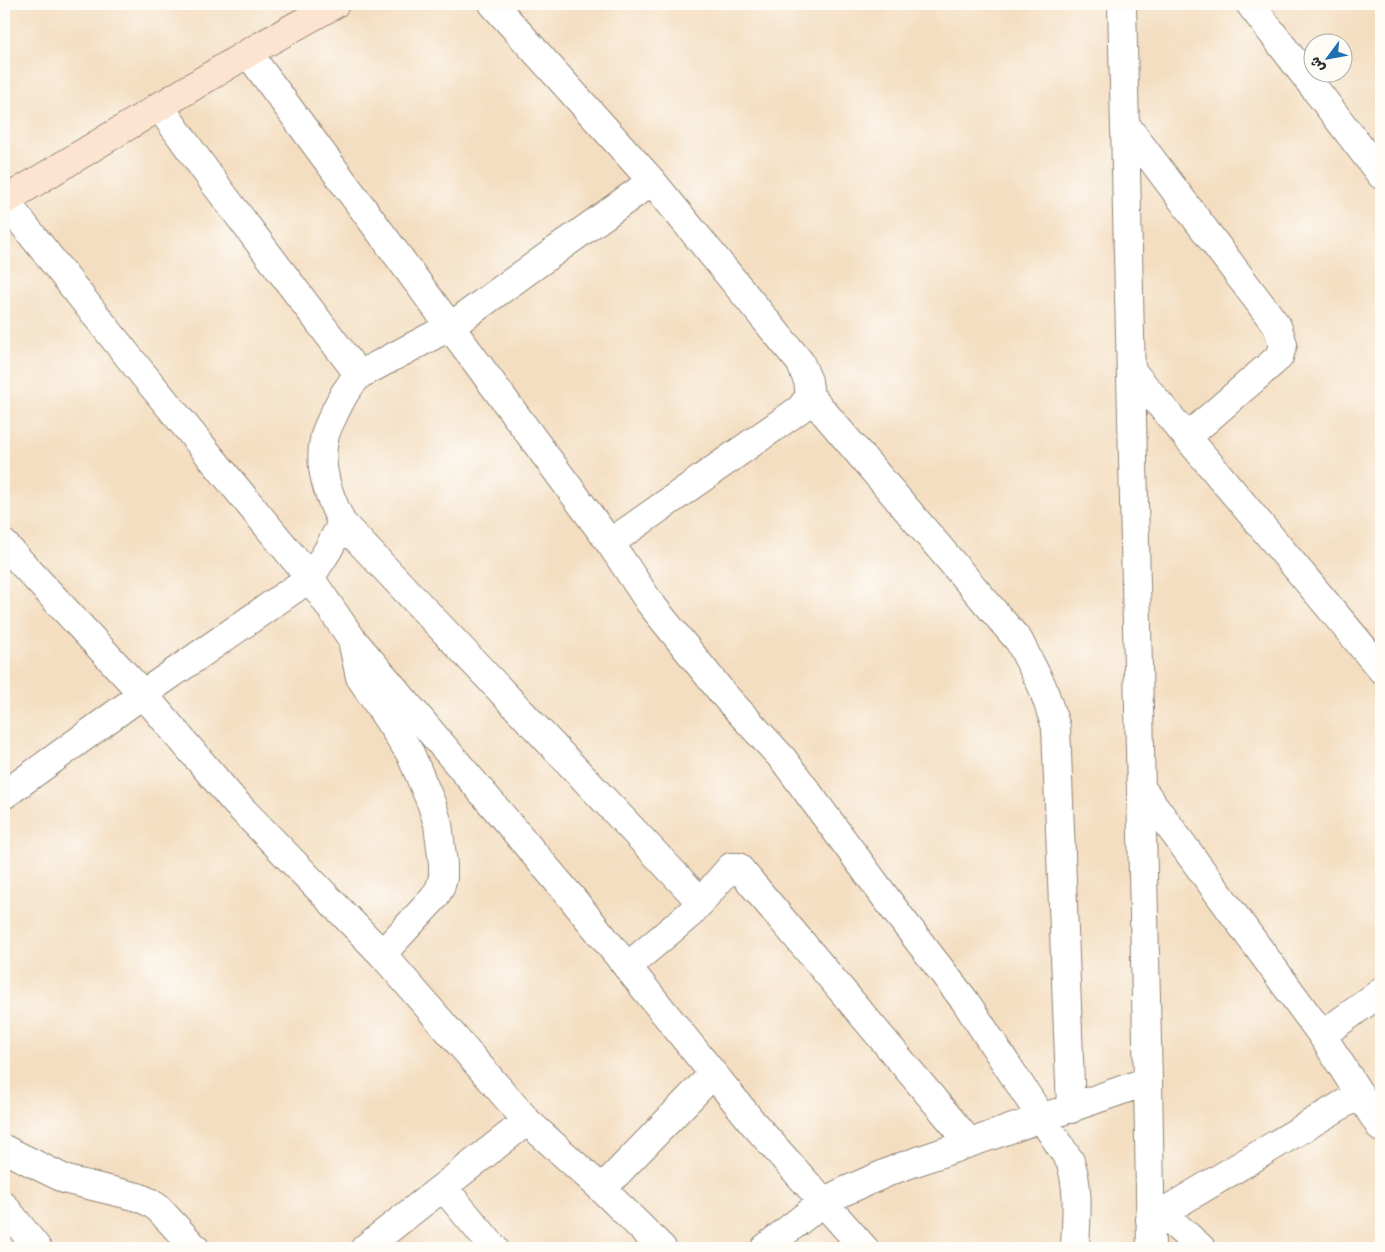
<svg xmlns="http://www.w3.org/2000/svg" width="1385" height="1252" font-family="'Patrick Hand','Playpen Sans Arabic',sans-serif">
  <rect width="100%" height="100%" fill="#fdfcf7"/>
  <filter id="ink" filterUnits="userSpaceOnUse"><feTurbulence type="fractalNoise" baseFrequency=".02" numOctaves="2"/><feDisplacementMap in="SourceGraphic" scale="10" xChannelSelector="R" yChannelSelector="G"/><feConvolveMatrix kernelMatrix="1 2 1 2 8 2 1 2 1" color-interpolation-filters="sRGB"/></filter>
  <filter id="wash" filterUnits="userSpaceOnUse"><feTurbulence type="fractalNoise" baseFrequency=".0096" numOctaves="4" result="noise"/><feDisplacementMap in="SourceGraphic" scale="20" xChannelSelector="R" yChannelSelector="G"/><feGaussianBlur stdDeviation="1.12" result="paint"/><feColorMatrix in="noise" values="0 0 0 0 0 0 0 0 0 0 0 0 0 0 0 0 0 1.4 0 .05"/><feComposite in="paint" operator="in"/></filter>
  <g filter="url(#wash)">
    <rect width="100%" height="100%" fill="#f4dec1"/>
  </g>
  <g filter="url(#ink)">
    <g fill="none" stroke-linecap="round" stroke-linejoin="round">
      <defs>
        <path id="street" d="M 1122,4 L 1148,1081 L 1151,1248
          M 1250,4 L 1381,175
          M 248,53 L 610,543 L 800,409 L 810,396 L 808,381 L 800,362 L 652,181 L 493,4
          M 159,106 L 215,184 L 359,375
          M 1125,124 L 1277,326 L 1283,344 L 1279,357 L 1187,437
          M 5,201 L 132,361 L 310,578 L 352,639 L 571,897 L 753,1123 L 864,1248
          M 1131,370 L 1381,669
          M 810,396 L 1019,641 L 1042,686 L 1056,727 L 1071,1109
          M 342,523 L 701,902
          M 610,543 L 650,603 L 724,695 L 783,759 L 897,913 L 965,1001 L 1070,1161 C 1080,1189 1076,1219 1075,1248
          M 4,544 L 143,694 L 234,801 L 382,954 L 527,1121 L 602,1189 L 662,1248
          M 353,645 L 360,677 L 410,753 L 432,805 L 438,824 L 443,864 L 443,877 L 440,888 L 434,898 L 382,954
          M 1142,789 L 1322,1035 L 1381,1128
          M 4,795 L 143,694 L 310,578 L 328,550 L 342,523 C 329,496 318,469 324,440 C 325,431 330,423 334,414 C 341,399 347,387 359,375 L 451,326 L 652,181
          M 627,967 L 690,914 L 731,867 L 738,867 L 970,1143
          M 1322,1035 L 1381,992
          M 4,1149 L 67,1180 L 138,1197 L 149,1202 L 158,1208 L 195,1248
          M 443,1187 L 494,1248
          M 602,1189 L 713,1074
          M 4,1206 L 37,1248
          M 1162,1213 L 1201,1248
          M 1150,1220 L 1360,1094
          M 365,1248 L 527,1121
          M 765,1248 L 823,1202 L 845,1191 L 898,1168 L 1148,1081"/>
        <path id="secondary" d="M 4,201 L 248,53 L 335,4"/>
      </defs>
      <use href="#street" stroke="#908476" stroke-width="30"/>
      <use href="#secondary" stroke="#908476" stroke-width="30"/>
      <use href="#street" stroke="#fff" stroke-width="28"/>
      <use href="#secondary" stroke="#fde4d0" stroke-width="28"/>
    </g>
  </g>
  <rect width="1385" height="1252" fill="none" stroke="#fdfcf7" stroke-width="20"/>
  <g transform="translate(1328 58) rotate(238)"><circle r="24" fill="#fdfcf7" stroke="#a9a8a5"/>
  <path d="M0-4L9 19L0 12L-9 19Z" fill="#1f6fb2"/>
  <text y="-8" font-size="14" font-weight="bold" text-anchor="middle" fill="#2b2b2b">ش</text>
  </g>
</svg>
